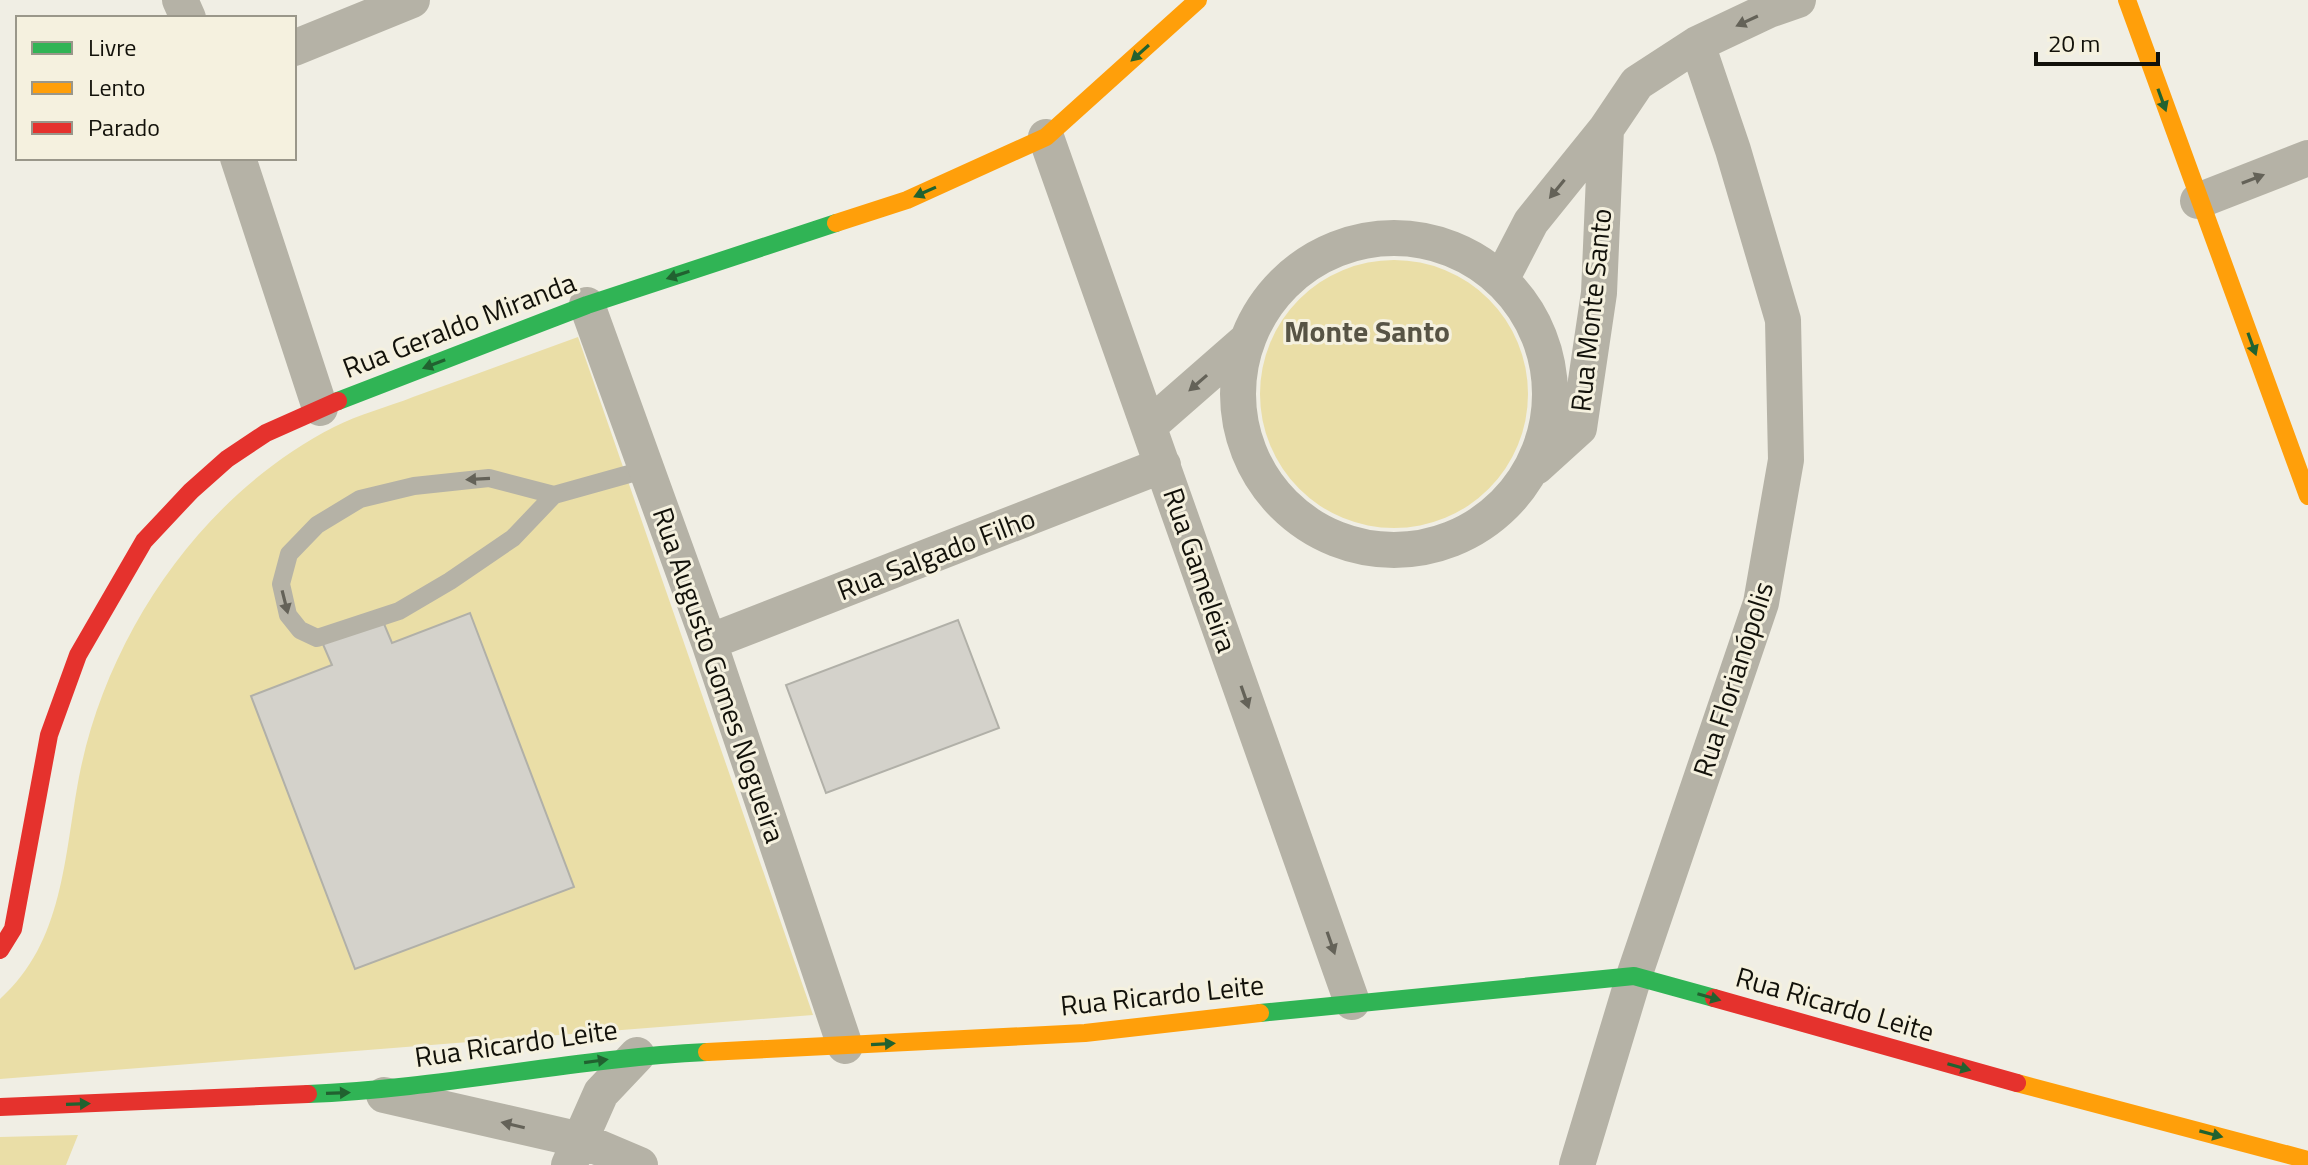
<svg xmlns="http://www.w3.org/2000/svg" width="2308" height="1165" font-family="'Titillium Web',sans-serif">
  <rect width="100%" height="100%" fill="#f0eee4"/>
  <path fill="#eadea7" d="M1260 394a134 134 0 1 1 268 0a134 134 0 1 1-268 0Z
    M 578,337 L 813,1015 L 0,1079 L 0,999 C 64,942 64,856 79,777 C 107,633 203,494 334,427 C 359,414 388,407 413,397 C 468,377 523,357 578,337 Z
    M 78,1135 L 66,1165 L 0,1165 L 0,1137 Z"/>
  <path fill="#d4d2cb" stroke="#b1b0a8" stroke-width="2" d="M 470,613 L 574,887 L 355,969 L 251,696 L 332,665 L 322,642 L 382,619 L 392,643 Z
    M 958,620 L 999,728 L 826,793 L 786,685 Z"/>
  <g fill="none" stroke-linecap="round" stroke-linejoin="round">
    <path stroke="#b5b2a6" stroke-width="18" d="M 554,495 L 489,478 L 414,486 L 360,499 L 317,525 L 289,554 L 281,584 L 288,615 L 300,630 L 317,638 L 399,611 L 450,581 L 513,538 L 554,495 L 647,469"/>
    <path stroke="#b5b2a6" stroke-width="36" d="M 180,0 L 188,18
      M 294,48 L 412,0
      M 1046,137 L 1352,1002
      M 238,158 L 320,408
      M 2198,201 L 2308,158
      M1238 394a156 156 0 1 1 312 0a156 156 0 1 1-312 0Z
      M 1501,280 L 1531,222 L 1606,129 L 1637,83 L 1697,44 L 1769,10 L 1798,0
      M 587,305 L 709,642 L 845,1046
      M 1150,425 L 1246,341
      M 1536,467 L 1579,428 L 1599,293 L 1606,129
      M 709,642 L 1163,465
      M 384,1095 L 581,1140 L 640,1165
      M 569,1165 L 601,1093 L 637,1055
      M 1577,1165 L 1634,976 L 1761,603 L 1786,460 L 1783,320 L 1733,150 L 1697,44"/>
    <path stroke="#30b455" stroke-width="18" d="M 338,401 L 587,305 L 836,223
      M 1260,1013 L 1634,976 L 1714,998
      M 308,1094 C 441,1089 573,1058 707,1052"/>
    <path stroke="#ff9f0a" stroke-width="18" d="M 2127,0 L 2308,496
      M 836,223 L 907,200 L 1046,137 L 1198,0
      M 707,1052 L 1085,1033 L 1260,1013
      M 2017,1083 L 2308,1160"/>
    <path stroke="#e5322d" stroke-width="18" d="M 0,950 L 13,929 L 49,735 L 78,655 L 144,541 L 191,491 L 227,459 L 266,433 L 338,401
      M 1714,998 L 2017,1083
      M 0,1107 L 308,1094"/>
  </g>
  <defs><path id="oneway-solid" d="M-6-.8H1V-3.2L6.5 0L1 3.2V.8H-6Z" transform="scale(2)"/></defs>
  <g fill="#646258">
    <use href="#oneway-solid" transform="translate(1747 21) rotate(155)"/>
    <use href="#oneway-solid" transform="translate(2253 179) rotate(-21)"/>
    <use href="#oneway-solid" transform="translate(1557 189) rotate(129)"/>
    <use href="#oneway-solid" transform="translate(1198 383) rotate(139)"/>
    <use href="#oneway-solid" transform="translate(478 479) rotate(177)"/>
    <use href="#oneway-solid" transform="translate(285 602) rotate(76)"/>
    <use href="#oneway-solid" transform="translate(1245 697) rotate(71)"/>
    <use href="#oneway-solid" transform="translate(1331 943) rotate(71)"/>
    <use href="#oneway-solid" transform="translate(513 1125) rotate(-167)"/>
  </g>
  <g fill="#216230">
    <use href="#oneway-solid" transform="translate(1140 53) rotate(138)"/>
    <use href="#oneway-solid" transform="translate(2162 100) rotate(70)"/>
    <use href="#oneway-solid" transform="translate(925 192) rotate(156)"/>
    <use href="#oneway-solid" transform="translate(678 275) rotate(162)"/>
    <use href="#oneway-solid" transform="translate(2252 344) rotate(70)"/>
    <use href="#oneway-solid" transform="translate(434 364) rotate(159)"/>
    <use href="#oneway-solid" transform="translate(1709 997) rotate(16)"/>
    <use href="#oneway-solid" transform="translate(883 1044) rotate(-3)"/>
    <use href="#oneway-solid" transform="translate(596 1061) rotate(-8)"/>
    <use href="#oneway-solid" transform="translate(1959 1067) rotate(16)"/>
    <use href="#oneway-solid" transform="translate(338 1093) rotate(-2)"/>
    <use href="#oneway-solid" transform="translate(78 1104) rotate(-2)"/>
    <use href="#oneway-solid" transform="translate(2211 1134) rotate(15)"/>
  </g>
  <g text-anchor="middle" stroke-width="6" stroke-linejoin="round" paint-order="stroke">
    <g font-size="28" fill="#12110a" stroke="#f5f1df">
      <text transform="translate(1591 310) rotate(-84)" y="10">Rua Monte Santo</text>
      <text transform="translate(459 325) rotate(-21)" y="10">Rua Geraldo Miranda</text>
      <text transform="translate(936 554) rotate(-21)" y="10">Rua Salgado Filho</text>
      <text transform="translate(1200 570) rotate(71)" y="10">Rua Gameleira</text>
      <text transform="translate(719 675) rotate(71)" y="10">Rua Augusto Gomes Nogueira</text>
      <text transform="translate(1733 679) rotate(-72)" y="10">Rua Florianópolis</text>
      <text transform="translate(1162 995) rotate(-6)" y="10">Rua Ricardo Leite</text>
      <text transform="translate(1835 1004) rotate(16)" y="10">Rua Ricardo Leite</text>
      <text transform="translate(516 1043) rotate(-8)" y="10">Rua Ricardo Leite</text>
    </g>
    <g font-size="30" font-weight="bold" fill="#575445" stroke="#f5f1df">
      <text x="1367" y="342">Monte Santo</text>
    </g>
  </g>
  <rect x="16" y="16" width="280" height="144" fill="#f5f1df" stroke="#9a978a" stroke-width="2"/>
  <rect x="32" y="42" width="40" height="12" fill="#30b455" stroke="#9a978a" stroke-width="2"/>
  <text x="88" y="56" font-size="24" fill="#12110a">Livre</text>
  <rect x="32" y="82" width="40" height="12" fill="#ff9f0a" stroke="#9a978a" stroke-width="2"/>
  <text x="88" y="96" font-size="24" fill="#12110a">Lento</text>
  <rect x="32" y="122" width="40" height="12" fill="#e5322d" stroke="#9a978a" stroke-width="2"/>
  <text x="88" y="136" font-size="24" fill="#12110a">Parado</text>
  <path d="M2036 52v12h122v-12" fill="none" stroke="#12110a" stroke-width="4"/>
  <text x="2048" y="52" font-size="24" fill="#12110a" stroke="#f5f1df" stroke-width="6" paint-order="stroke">20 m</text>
</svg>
